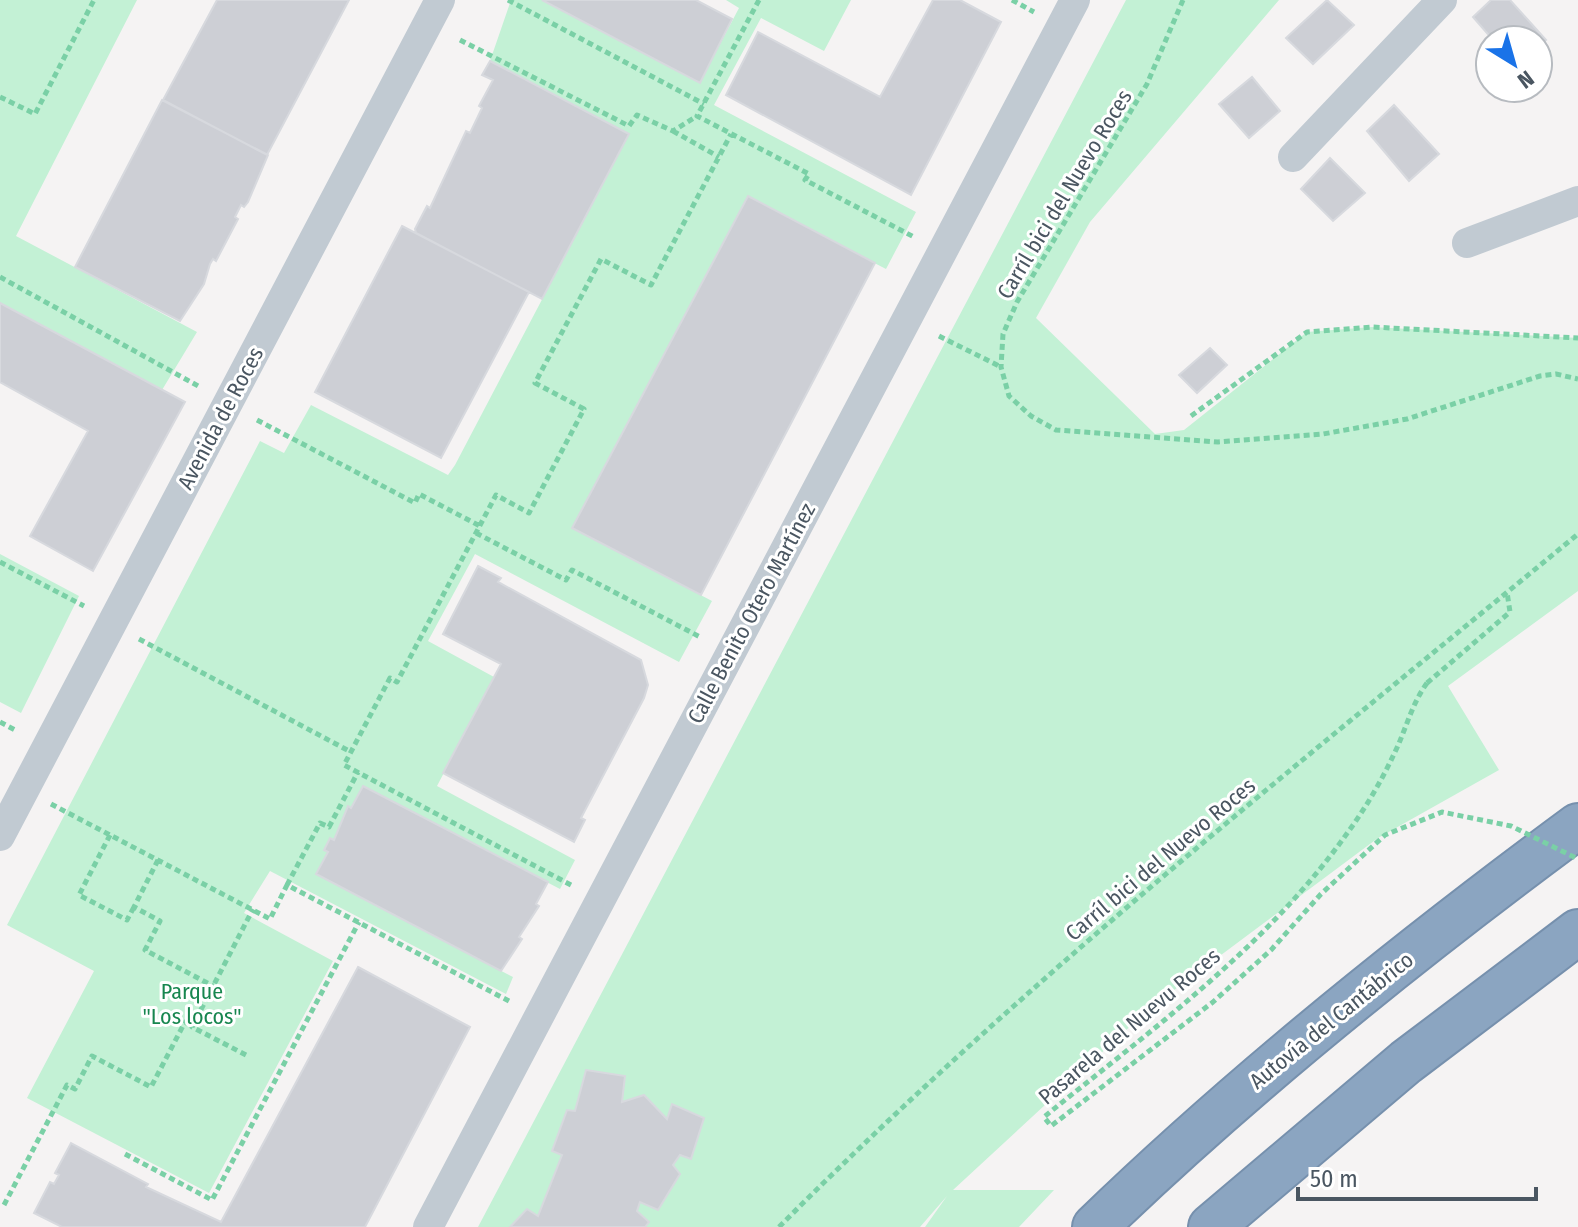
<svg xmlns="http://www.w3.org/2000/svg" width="1578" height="1227" font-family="'Fira Sans Condensed',sans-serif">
  <rect width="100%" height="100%" fill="#f5f3f3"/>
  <path fill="#c3f1d5" d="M 0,0 L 137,0 L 16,236 L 197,332 L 162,390 L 0,303 Z
    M 511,0 L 542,0 L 700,82 L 739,8 L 726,0 L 851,0 L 824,51 L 761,18 L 714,105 L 916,212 L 886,269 L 747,197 L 573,528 L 712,601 L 679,662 L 475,554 L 428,641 L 494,677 L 437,786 L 575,860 L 560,889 L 363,786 L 317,875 L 513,977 L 506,994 L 270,871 L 244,913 L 333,961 L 209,1193 L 27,1098 L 94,971 L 7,925 L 260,441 L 284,453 L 311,405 L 448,475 L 455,465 L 629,134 L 490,61 Z
    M 1126,0 L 1279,0 L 1090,222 L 1036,318 L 1155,434 L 1184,430 L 1307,332 L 1372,327 L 1578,338 L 1578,591 L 1448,686 L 1499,770 L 1378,838 L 1150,1008 L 953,1190 L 1054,1190 L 1019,1227 L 925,1227 L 947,1196 L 920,1227 L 478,1227 Z
    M 0,554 L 79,596 L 21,713 L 0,702 Z"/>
  <path fill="#cdcfd5" stroke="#d7d9de" stroke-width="2" d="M 217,0 L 349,0 L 267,155 L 163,100 Z
    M 542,0 L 696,0 L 732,19 L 700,83 Z
    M 933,0 L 960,0 L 1001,22 L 911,195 L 726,95 L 758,32 L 880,97 Z
    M 1327,0 L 1354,25 L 1313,64 L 1286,38 Z
    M 1491,0 L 1510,0 L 1546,40 L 1538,47 L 1538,40 L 1493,40 L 1473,17 Z
    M 490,61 L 629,134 L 542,299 L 416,233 L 415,229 L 427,206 L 430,208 L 466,131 L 470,133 L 482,108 L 479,106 L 493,80 L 482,75 Z
    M 1252,77 L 1280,111 L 1249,138 L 1219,104 Z
    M 162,100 L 268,155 L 248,202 L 244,207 L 241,205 L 235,217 L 238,219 L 216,261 L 213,259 L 210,264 L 204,284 L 180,321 L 75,267 Z
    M 1394,105 L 1439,154 L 1409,181 L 1367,131 Z
    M 1330,158 L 1365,193 L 1333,221 L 1301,189 Z
    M 748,196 L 875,263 L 701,595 L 572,528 Z
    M 402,226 L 529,292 L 441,458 L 315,392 Z
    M 0,303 L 185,402 L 93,571 L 30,536 L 88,431 L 0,382 Z
    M 1210,348 L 1227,365 L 1197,393 L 1179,375 Z
    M 478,566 L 501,578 L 498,582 L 641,660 L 648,685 L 644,698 L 581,818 L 585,820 L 574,842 L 443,773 L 501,664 L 443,634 Z
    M 363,786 L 548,882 L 536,904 L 539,906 L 519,937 L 522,939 L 501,971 L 316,874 L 328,852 L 324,850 L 330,838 L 334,840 L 348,806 L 351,808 Z
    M 358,967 L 470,1027 L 365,1227 L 62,1227 L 34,1213 L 50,1182 L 54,1184 L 59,1175 L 55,1173 L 71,1143 L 148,1184 L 146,1187 L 221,1222 Z
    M 586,1070 L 625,1076 L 622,1102 L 644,1095 L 667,1119 L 672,1104 L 704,1118 L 691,1159 L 680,1155 L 673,1165 L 680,1174 L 658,1210 L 640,1202 L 637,1211 L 649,1222 L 645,1227 L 510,1227 L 527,1209 L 538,1216 L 562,1155 L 552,1151 L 567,1110 L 575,1111 Z"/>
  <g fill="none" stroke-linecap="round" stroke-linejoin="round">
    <defs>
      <path id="motorway" d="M 1095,1227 C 1245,1082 1410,950 1578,826
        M 1211,1227 L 1406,1062 L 1578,932"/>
    </defs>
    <use href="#motorway" stroke="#7690ad" stroke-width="48"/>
    <path stroke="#7ad0a6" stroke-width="5" stroke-dasharray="6 4" stroke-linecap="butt" d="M 508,0 L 704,104
      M 759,0 L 697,116 L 809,174 L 805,180 L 914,237
      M 1012,0 L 1034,12
      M 1183,0 L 1147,84 L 1017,302 L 1003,334 L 1001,367 L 1009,396 L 1031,416 L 1056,430 L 1218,442 L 1323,434 L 1407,419 L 1540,376 L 1556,374 L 1578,379
      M 460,40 L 629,126 L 637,115 L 673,131 L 697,116
      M 0,97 L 35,114 L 94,0
      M 673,131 L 719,157
      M 0,277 L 200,387
      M 939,336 L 1001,367
      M 1191,416 L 1307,332 L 1372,327 L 1578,338
      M 257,420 L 415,503 L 419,494 L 480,526
      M 476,533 L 566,580 L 572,570 L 702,638
      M 0,562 L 84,606
      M 139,639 L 351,752
      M 1427,683 L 1510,612 L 1507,592
      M 0,722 L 17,731
      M 51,804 L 270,919 L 287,885 L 509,1001
      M 110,835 L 79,895 L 127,920 L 134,907
      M 158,860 L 134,907 L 160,921 L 145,950 L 213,986
      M 287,885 L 320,823 L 329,827 L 358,772
      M 571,885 L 344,765 L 390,678 L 397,682 L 496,495 L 529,513 L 584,409 L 535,383 L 601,259 L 651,285 L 731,134
      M 246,1055 L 192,1027 L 253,909
      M 125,1154 L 212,1200 L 359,922
      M 4,1205 L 67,1085 L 75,1089 L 92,1056 L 151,1087 L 185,1022 L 192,1027
      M 779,1227 C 1028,977 1306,758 1578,534"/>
    <path stroke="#c1cad2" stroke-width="30" d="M 1293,157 L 1442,0
      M 1467,243 L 1578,201
      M 0,836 L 440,0
      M 428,1227 L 1075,0"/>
    <use href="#motorway" stroke="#8ba5c1" stroke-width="44"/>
    <path stroke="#7ad0a6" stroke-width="5" stroke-dasharray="6 4" stroke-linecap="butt" d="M 1427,683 C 1411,705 1406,730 1394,754 C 1382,780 1365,809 1348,832 C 1267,947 1151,1030 1044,1117 L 1051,1126 L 1213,1002 L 1271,950 L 1321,894 L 1385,835 L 1442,812 L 1511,826 L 1578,859"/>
  </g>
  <g text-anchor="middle" stroke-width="6" stroke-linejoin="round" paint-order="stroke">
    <g font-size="22" fill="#4a5661" stroke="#fff">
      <text transform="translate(1064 194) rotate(-59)" y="8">Carríl bici del Nuevo Roces</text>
      <text transform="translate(220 418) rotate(-62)" y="8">Avenida de Roces</text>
      <text transform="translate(751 613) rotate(-62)" y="8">Calle Benito Otero Martínez</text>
      <text transform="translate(1160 859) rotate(-40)" y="8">Carríl bici del Nuevo Roces</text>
      <text transform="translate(1331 1020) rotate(-39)" y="8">Autovía del Cantábrico</text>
      <text transform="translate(1129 1026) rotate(-40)" y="8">Pasarela del Nuevu Roces</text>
    </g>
    <g font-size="22" fill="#17864f" stroke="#fff">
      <text x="192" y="999">Parque<tspan x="192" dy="25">"Los locos"</tspan></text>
    </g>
  </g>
  <g transform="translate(1514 64) rotate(143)"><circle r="38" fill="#ffffff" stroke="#b7bbc0" stroke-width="2"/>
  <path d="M0-6L14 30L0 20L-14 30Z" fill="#1a73e8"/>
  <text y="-12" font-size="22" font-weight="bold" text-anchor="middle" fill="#4a5661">N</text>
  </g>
  <path d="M1298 1187v12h238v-12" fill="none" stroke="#4a5661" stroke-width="4"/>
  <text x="1310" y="1187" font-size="24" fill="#4a5661" stroke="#ffffff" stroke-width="6" paint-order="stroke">50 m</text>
</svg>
